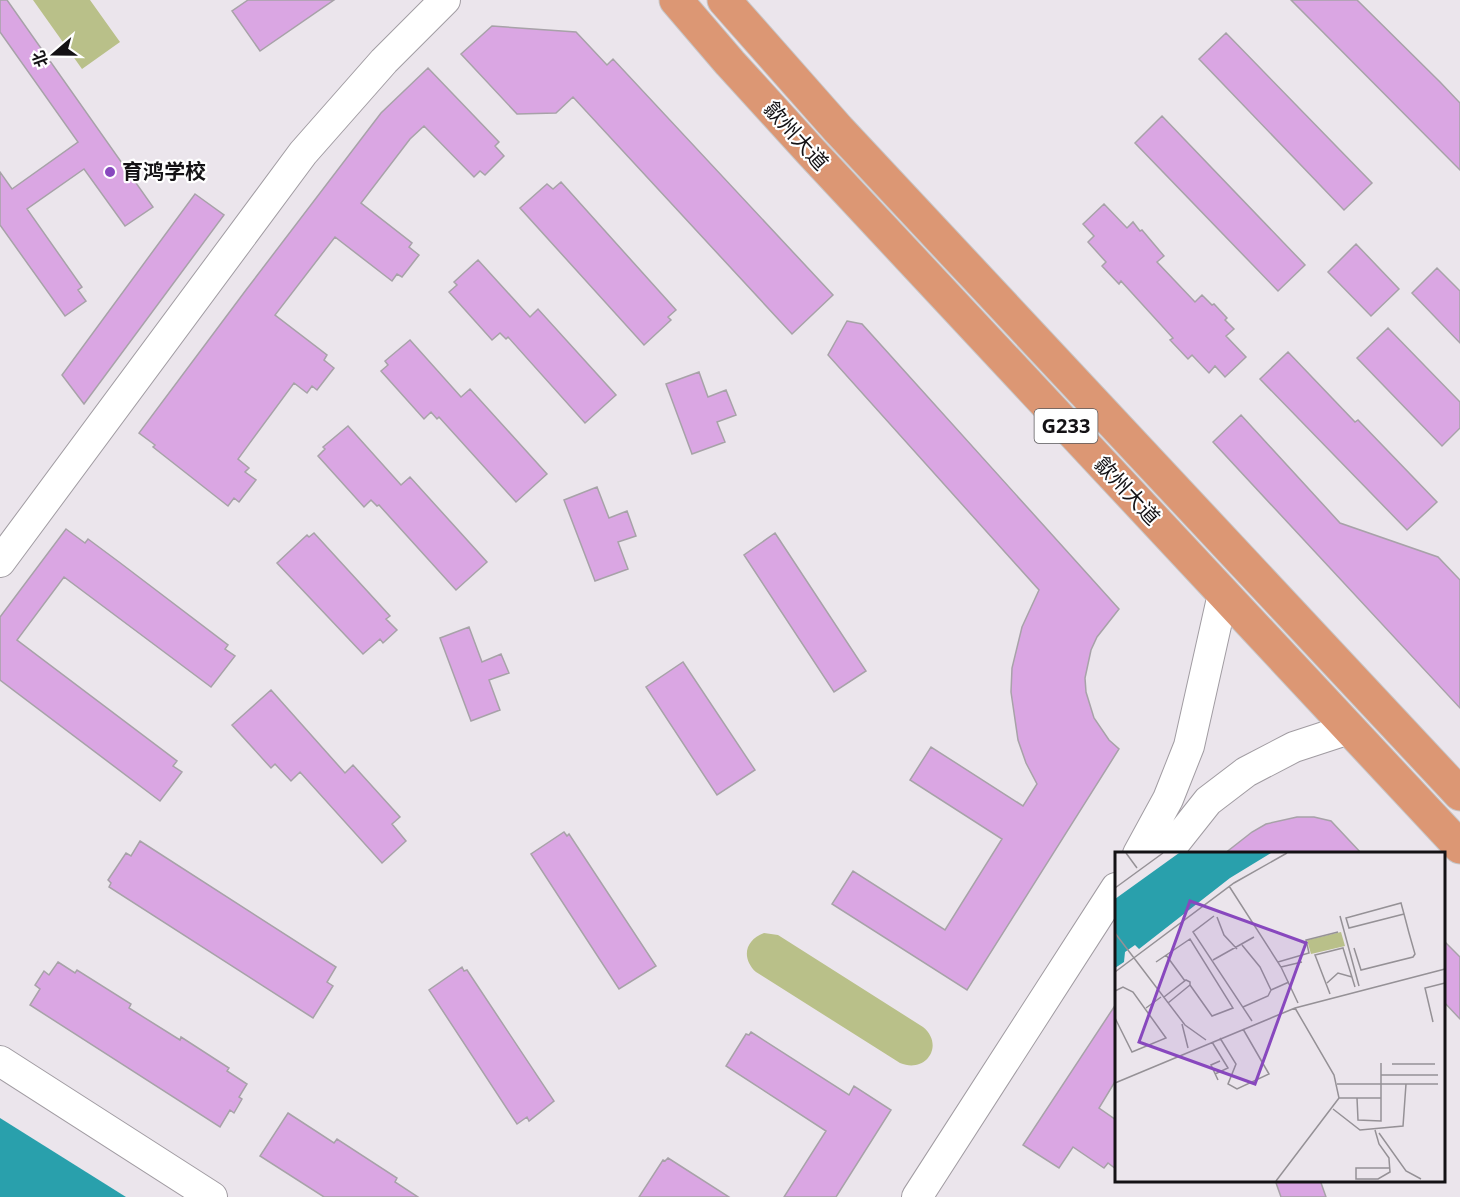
<svg xmlns="http://www.w3.org/2000/svg" width="1460" height="1197" font-family="'Open Sans','Noto Sans SC',sans-serif">
  <rect width="100%" height="100%" fill="#ebe5ec"/>
  <path fill="#b9c089" d="M 33,0 L 90,0 L 120,42 L 82,69 Z
    M 764,933 L 778,935 L 923,1027 C 945,1045 926,1074 900,1063 L 756,972 C 741,958 745,940 764,933 Z"/>
  <path fill="#29a0ac" d="M 0,1118 L 126,1197 L 0,1197 Z"/>
  <path fill="#daa6e3" stroke="#a7a2a8" stroke-width="1.5" d="M 0,0 L 7,0 L 153,207 L 125,226 L 84,169 L 27,209 L 82,287 L 78,290 L 86,301 L 65,316 L 0,225 L 0,172 L 12,189 L 78,142 L 0,32 Z
    M 248,0 L 334,0 L 260,51 L 232,11 Z
    M 1291,0 L 1357,0 L 1440,82 L 1460,103 L 1460,170 Z
    M 492,26 L 576,32 L 607,65 L 613,59 L 833,295 L 792,334 L 573,97 L 556,113 L 517,114 L 461,54 Z
    M 1226,33 L 1372,183 L 1344,210 L 1199,59 Z
    M 428,68 L 499,142 L 495,146 L 504,156 L 485,175 L 480,171 L 474,177 L 424,126 L 410,139 L 361,203 L 412,243 L 409,247 L 419,255 L 402,277 L 397,274 L 392,281 L 335,237 L 275,315 L 327,355 L 324,360 L 334,368 L 317,390 L 312,386 L 307,393 L 294,383 L 238,459 L 249,468 L 245,472 L 256,480 L 239,502 L 234,498 L 228,506 L 153,447 L 155,445 L 139,433 L 246,290 L 381,113 Z
    M 1162,116 L 1305,265 L 1278,291 L 1135,143 Z
    M 561,182 L 676,310 L 668,317 L 671,320 L 644,345 L 520,208 L 547,184 L 553,189 Z
    M 195,194 L 224,215 L 84,404 L 62,375 Z
    M 1104,204 L 1127,228 L 1133,222 L 1140,231 L 1142,230 L 1164,256 L 1157,262 L 1195,302 L 1202,295 L 1212,305 L 1214,304 L 1227,318 L 1225,320 L 1234,329 L 1226,336 L 1246,357 L 1225,377 L 1215,366 L 1209,373 L 1192,355 L 1188,359 L 1170,340 L 1173,338 L 1121,281 L 1119,284 L 1102,266 L 1106,262 L 1088,242 L 1094,236 L 1083,224 Z
    M 1356,244 L 1399,289 L 1371,316 L 1328,272 Z
    M 478,260 L 530,317 L 538,309 L 616,395 L 585,423 L 508,337 L 506,339 L 500,333 L 492,340 L 449,292 L 457,285 L 454,282 Z
    M 1437,268 L 1460,291 L 1460,343 L 1412,293 Z
    M 847,321 L 862,324 L 1119,609 L 1097,637 L 1091,650 L 1085,678 L 1086,692 L 1094,718 L 1109,740 L 1119,749 L 967,990 L 832,904 L 853,871 L 945,930 L 1002,839 L 910,780 L 931,747 L 1023,806 L 1037,784 L 1026,763 L 1018,740 L 1011,692 L 1012,668 L 1022,627 L 1039,590 L 828,355 Z
    M 1388,328 L 1460,402 L 1460,428 L 1442,446 L 1357,358 Z
    M 410,340 L 461,397 L 470,389 L 547,474 L 516,502 L 439,417 L 437,419 L 431,412 L 424,419 L 381,371 L 388,365 L 385,361 Z
    M 1288,352 L 1355,422 L 1358,420 L 1437,502 L 1407,530 L 1260,379 Z
    M 699,372 L 708,397 L 726,390 L 736,415 L 717,422 L 725,442 L 692,454 L 666,384 Z
    M 1241,415 L 1340,523 L 1438,557 L 1460,580 L 1460,708 L 1213,442 Z
    M 348,426 L 401,485 L 410,477 L 487,562 L 456,590 L 379,505 L 377,506 L 371,500 L 364,507 L 318,456 L 325,449 L 323,447 Z
    M 597,487 L 609,518 L 627,511 L 636,536 L 618,542 L 628,569 L 595,581 L 564,500 Z
    M 66,529 L 85,543 L 88,539 L 119,562 L 228,645 L 225,649 L 235,656 L 211,687 L 64,577 L 17,640 L 177,761 L 173,766 L 182,772 L 160,801 L 0,680 L 0,617 Z
    M 314,533 L 390,616 L 386,619 L 397,630 L 383,643 L 380,639 L 363,654 L 277,563 L 307,535 L 309,537 Z
    M 775,533 L 866,671 L 834,692 L 744,555 Z
    M 469,627 L 482,662 L 501,654 L 509,673 L 489,680 L 500,710 L 471,721 L 440,638 Z
    M 683,662 L 755,770 L 717,795 L 646,687 Z
    M 271,690 L 345,773 L 353,765 L 400,817 L 392,824 L 406,841 L 382,863 L 300,772 L 291,781 L 275,764 L 271,768 L 232,725 Z
    M 1297,817 L 1314,817 L 1331,821 L 1362,854 L 1224,854 L 1252,832 L 1266,824 Z
    M 564,832 L 567,836 L 569,834 L 656,966 L 619,989 L 531,854 Z
    M 140,841 L 336,967 L 327,982 L 333,986 L 313,1018 L 109,887 L 111,883 L 108,880 L 126,853 L 131,856 Z
    M 1443,940 L 1460,957 L 1460,1019 L 1443,1001 Z
    M 58,962 L 75,973 L 77,970 L 131,1004 L 129,1008 L 180,1040 L 181,1037 L 229,1068 L 227,1071 L 247,1084 L 239,1097 L 242,1099 L 234,1113 L 230,1110 L 220,1127 L 30,1005 L 40,989 L 35,985 L 44,971 L 49,975 Z
    M 462,967 L 464,971 L 467,970 L 554,1101 L 529,1121 L 527,1117 L 517,1124 L 429,990 Z
    M 1116,1004 L 1116,1080 L 1099,1108 L 1116,1120 L 1116,1169 L 1108,1163 L 1104,1168 L 1073,1147 L 1059,1168 L 1023,1145 Z
    M 751,1032 L 849,1095 L 854,1086 L 891,1110 L 836,1197 L 784,1197 L 826,1131 L 726,1066 L 746,1034 L 749,1035 Z
    M 288,1113 L 334,1143 L 337,1139 L 397,1178 L 395,1182 L 418,1197 L 324,1197 L 260,1156 Z
    M 668,1158 L 729,1197 L 639,1197 L 663,1160 L 665,1161 Z
    M 1275,1180 L 1320,1180 L 1326,1197 L 1281,1197 Z"/>
  <g fill="none" stroke-linecap="round" stroke-linejoin="round">
    <defs>
      <path id="minor" d="M 0,562 L 303,153 L 384,61 L 445,0
        M 1138,854 L 1168,799 L 1189,746 L 1223,594
        M 1166,854 L 1208,801 L 1246,772 L 1294,747 L 1349,729
        M 0,1061 L 212,1197
        M 917,1197 L 1116,888"/>
      <path id="highway" d="M 676,0 L 730,63 L 812,153 L 1460,847
        M 724,0 L 838,129 L 1460,794"/>
    </defs>
    <use href="#minor" stroke="#a19ca2" stroke-width="32"/>
    <use href="#highway" stroke="#c7c6c7" stroke-width="35"/>
    <use href="#minor" stroke="#fff" stroke-width="30"/>
    <use href="#highway" stroke="#dc9774" stroke-width="33"/>
  </g>
  <circle fill="#8848be" stroke="#fff" stroke-width="2" cx="110" cy="172" r="6"/>
  <g text-anchor="middle" stroke-width="4.5" stroke-linejoin="round" paint-order="stroke">
    <rect fill="#fff" stroke="#5a595b" stroke-width="1.5" x="1034.5" y="409" width="63" height="34" rx="4.5"/>
    <g font-size="20" font-weight="bold" fill="#141215">
      <text x="1066" y="433">G233</text>
    </g>
    <g font-size="21" fill="#141215" stroke="#fff">
      <text transform="translate(796 136) rotate(48)" y="7">歙州大道</text>
      <text transform="translate(1127 491) rotate(47)" y="7">歙州大道</text>
    </g>
    <g font-size="21" font-weight="bold" fill="#141215" stroke="#fff" text-anchor="start">
      <text x="122" y="179">育鸿学校</text>
    </g>
  </g>
  <g transform="translate(1115 852)">
    <rect width="330" height="330" fill="#ebe5ec"/>
    <path d="M 226,80 L 230,94 L 196,102 L 192,88 Z" fill="#b9c089"/>
    <path d="M 64,1 L 156,1 L 115,26 L 24,97 L 20,93 L 10,100 L 9,110 L 0,116 L 0,47 Z" fill="#29a0ac"/>
    <path fill="none" stroke="#959196" stroke-width="1.5" d="M 11,1 L 22,16M 114,34 L 166,115 L 183,151M 0,36 L 48,1M 99,64 L 78,80 L 137,169M 225,64 L 244,134M 102,65 L 109,83 L 122,97M 0,81 L 70,173 L 91,188M 127,93 L 145,115 L 156,138 L 153,144 L 128,155M 239,96 L 246,118 L 298,105 L 300,102 L 294,81 L 289,62 L 286,51 L 231,66 L 234,76 L 289,62M 51,103 L 70,129M 98,108 L 139,85M 41,110 L 75,87 L 118,156 L 97,164 L 75,133M 163,110 L 194,101 L 191,88 L 223,80M 166,115 L 187,110M 0,120 L 119,31 L 172,1M 212,131 L 223,121 L 237,125M 156,138 L 174,130M 0,139 L 8,135 L 18,140 L 51,186 L 17,200 L 0,166M 215,142 L 200,103 L 228,96 L 240,135M 49,145 L 71,128 L 75,130 L 75,133 L 53,151M 31,156 L 46,145M 318,170 L 310,136 L 330,131M 67,172 L 73,196M 105,186 L 121,212 L 113,232 L 122,237 L 154,222 L 128,177M 97,190 L 113,216 L 100,222M 277,212 L 320,212M 266,223 L 323,223M 103,228 L 96,213 L 105,209M 0,231 L 180,156 L 330,117M 222,232 L 323,232M 224,246 L 266,246M 242,246 L 243,268 L 266,269 L 266,211M 218,257 L 245,278 L 288,274 L 291,232M 260,278 L 264,292 L 274,306 L 274,307 L 275,320 L 263,327 L 241,327 L 241,316 L 275,316M 264,281 L 291,319 L 306,327M 161,329 L 224,246 L 219,223 L 180,156"/>
    <path fill="#8848be" fill-opacity="0.15" stroke="#8848be" stroke-width="3" d="M 75,49 L 191,91 L 140,232 L 24,190 Z"/>
    <rect width="330" height="330" fill="none" stroke="#141215" stroke-width="3"/>
  </g>
  <g transform="translate(54 54) rotate(250)" stroke="#ffffff" stroke-width="4.5" paint-order="stroke">
  <path d="M0-4.5L10 22L0 15L-10 22Z" fill="#141215"/>
  <text y="-9" font-size="16" font-weight="bold" text-anchor="middle" fill="#141215">北</text>
  </g>
</svg>
